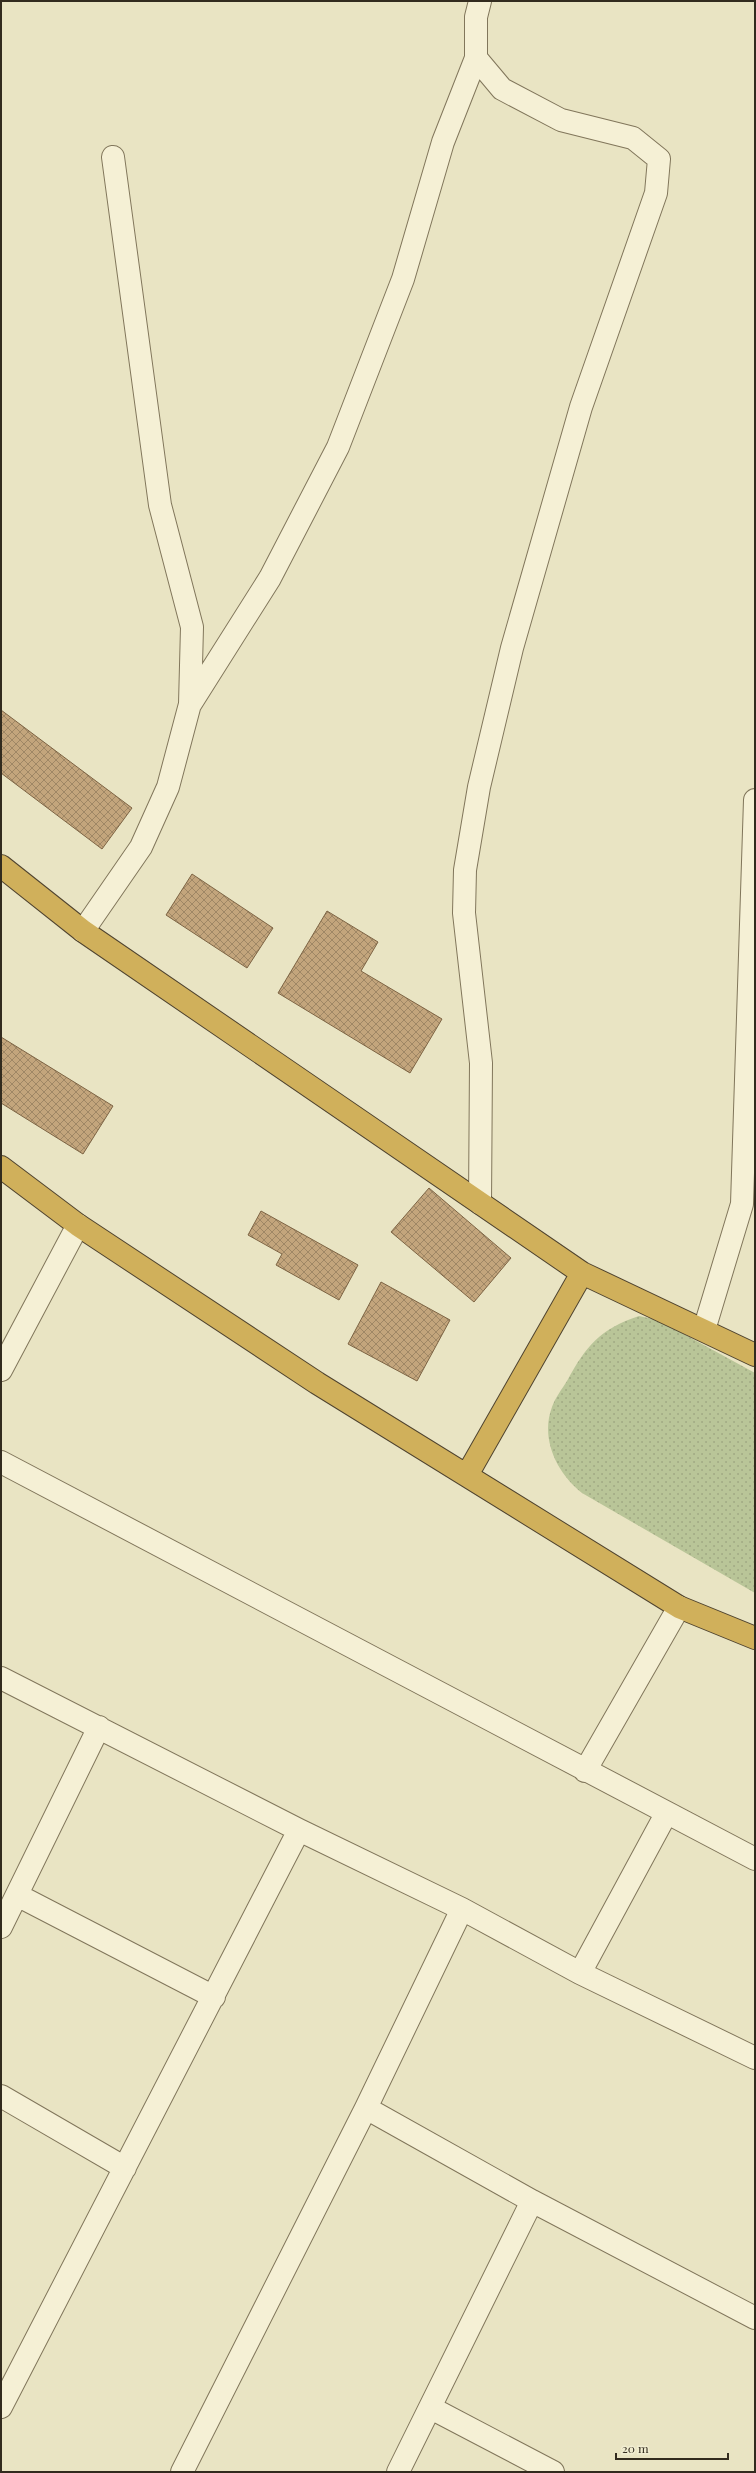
<svg xmlns="http://www.w3.org/2000/svg" width="756" height="2473" font-family="'Playfair Display',serif">
  <defs>
    <pattern id="grass-dots" width="8" height="8" patternUnits="userSpaceOnUse"><rect width="8" height="8" fill="#b9c598"/><path d="M2 2h.1M6 6h.1" fill="none" stroke="#a0a983" stroke-width="1.8" stroke-linecap="round"/></pattern>
    <pattern id="building-cross-hatch" width="8" height="8" patternUnits="userSpaceOnUse"><rect width="8" height="8" fill="#c3a57c"/><path d="M0 0l8 8M0 8l8-8" fill="none" stroke="#9f8765"/></pattern>
  </defs>
  <rect width="100%" height="100%" fill="#e9e4c3"/>
  <path fill="url(#grass-dots)" d="M 639,1316 L 658,1320 L 755,1373 L 755,1593 L 582,1493 C 557,1473 540,1439 552,1407 C 555,1398 562,1389 567,1381 C 586,1346 600,1329 639,1316 Z"/>
  <path fill="url(#building-cross-hatch)" stroke="#7d6444" d="M 1,710 L 132,808 L 102,849 L 1,773 Z
    M 192,874 L 273,928 L 247,968 L 166,915 Z
    M 327,911 L 378,942 L 361,971 L 442,1019 L 410,1073 L 278,993 Z
    M 1,1037 L 113,1106 L 83,1154 L 1,1103 Z
    M 429,1188 L 511,1258 L 474,1302 L 391,1232 Z
    M 261,1211 L 358,1265 L 339,1300 L 276,1265 L 282,1254 L 248,1235 Z
    M 381,1282 L 450,1320 L 417,1381 L 348,1344 Z"/>
  <g fill="none" stroke-linecap="round" stroke-linejoin="round">
    <defs>
      <path id="street" d="M 480,1 L 476,17 L 476,58 L 502,89 L 561,120 L 633,138 L 659,159 L 656,193 L 581,407 L 512,648 L 479,787 L 465,870 L 464,913 L 481,1063 L 480,1203
        M 191,703 L 270,578 L 338,447 L 403,279 L 443,142 L 476,58
        M 83,931 L 141,847 L 168,787 L 190,704 L 192,627 L 160,505 L 113,157
        M 704,1330 L 742,1204 L 755,800
        M 1,1370 L 78,1225
        M 1,1462 L 755,1859
        M 1,1678 L 299,1830 L 462,1909 L 580,1973 L 755,2058
        M 585,1771 L 679,1607
        M 17,1895 L 214,1997
        M 1,1927 L 99,1727
        M 580,1973 L 666,1814
        M 1,2096 L 125,2168
        M 366,2108 L 532,2201 L 755,2318
        M 1,2407 L 299,1830
        M 431,2408 L 553,2472
        M 182,2472 L 366,2108 L 462,1909
        M 398,2472 L 532,2201"/>
      <path id="highway" d="M 1,866 L 83,931 L 582,1273 L 755,1355
        M 1,1167 L 78,1225 L 317,1383 L 679,1607 L 755,1638
        M 467,1475 L 582,1273"/>
    </defs>
    <use href="#street" stroke="#81765b" stroke-width="24"/>
    <use href="#highway" stroke="#4f432f" stroke-width="24"/>
    <use href="#street" stroke="#f5f0d5" stroke-width="22"/>
    <use href="#highway" stroke="#d0b05b" stroke-width="22"/>
  </g>
  <rect width="756" height="2473" fill="none" stroke="#322b1e" stroke-width="4"/>
  <path d="M616 2453v6h112v-6" fill="none" stroke="#322b1e" stroke-width="2"/>
  <text x="622" y="2453" font-size="12" fill="#322b1e" stroke="#f1edd1" stroke-width="3" paint-order="stroke">20 m</text>
</svg>
